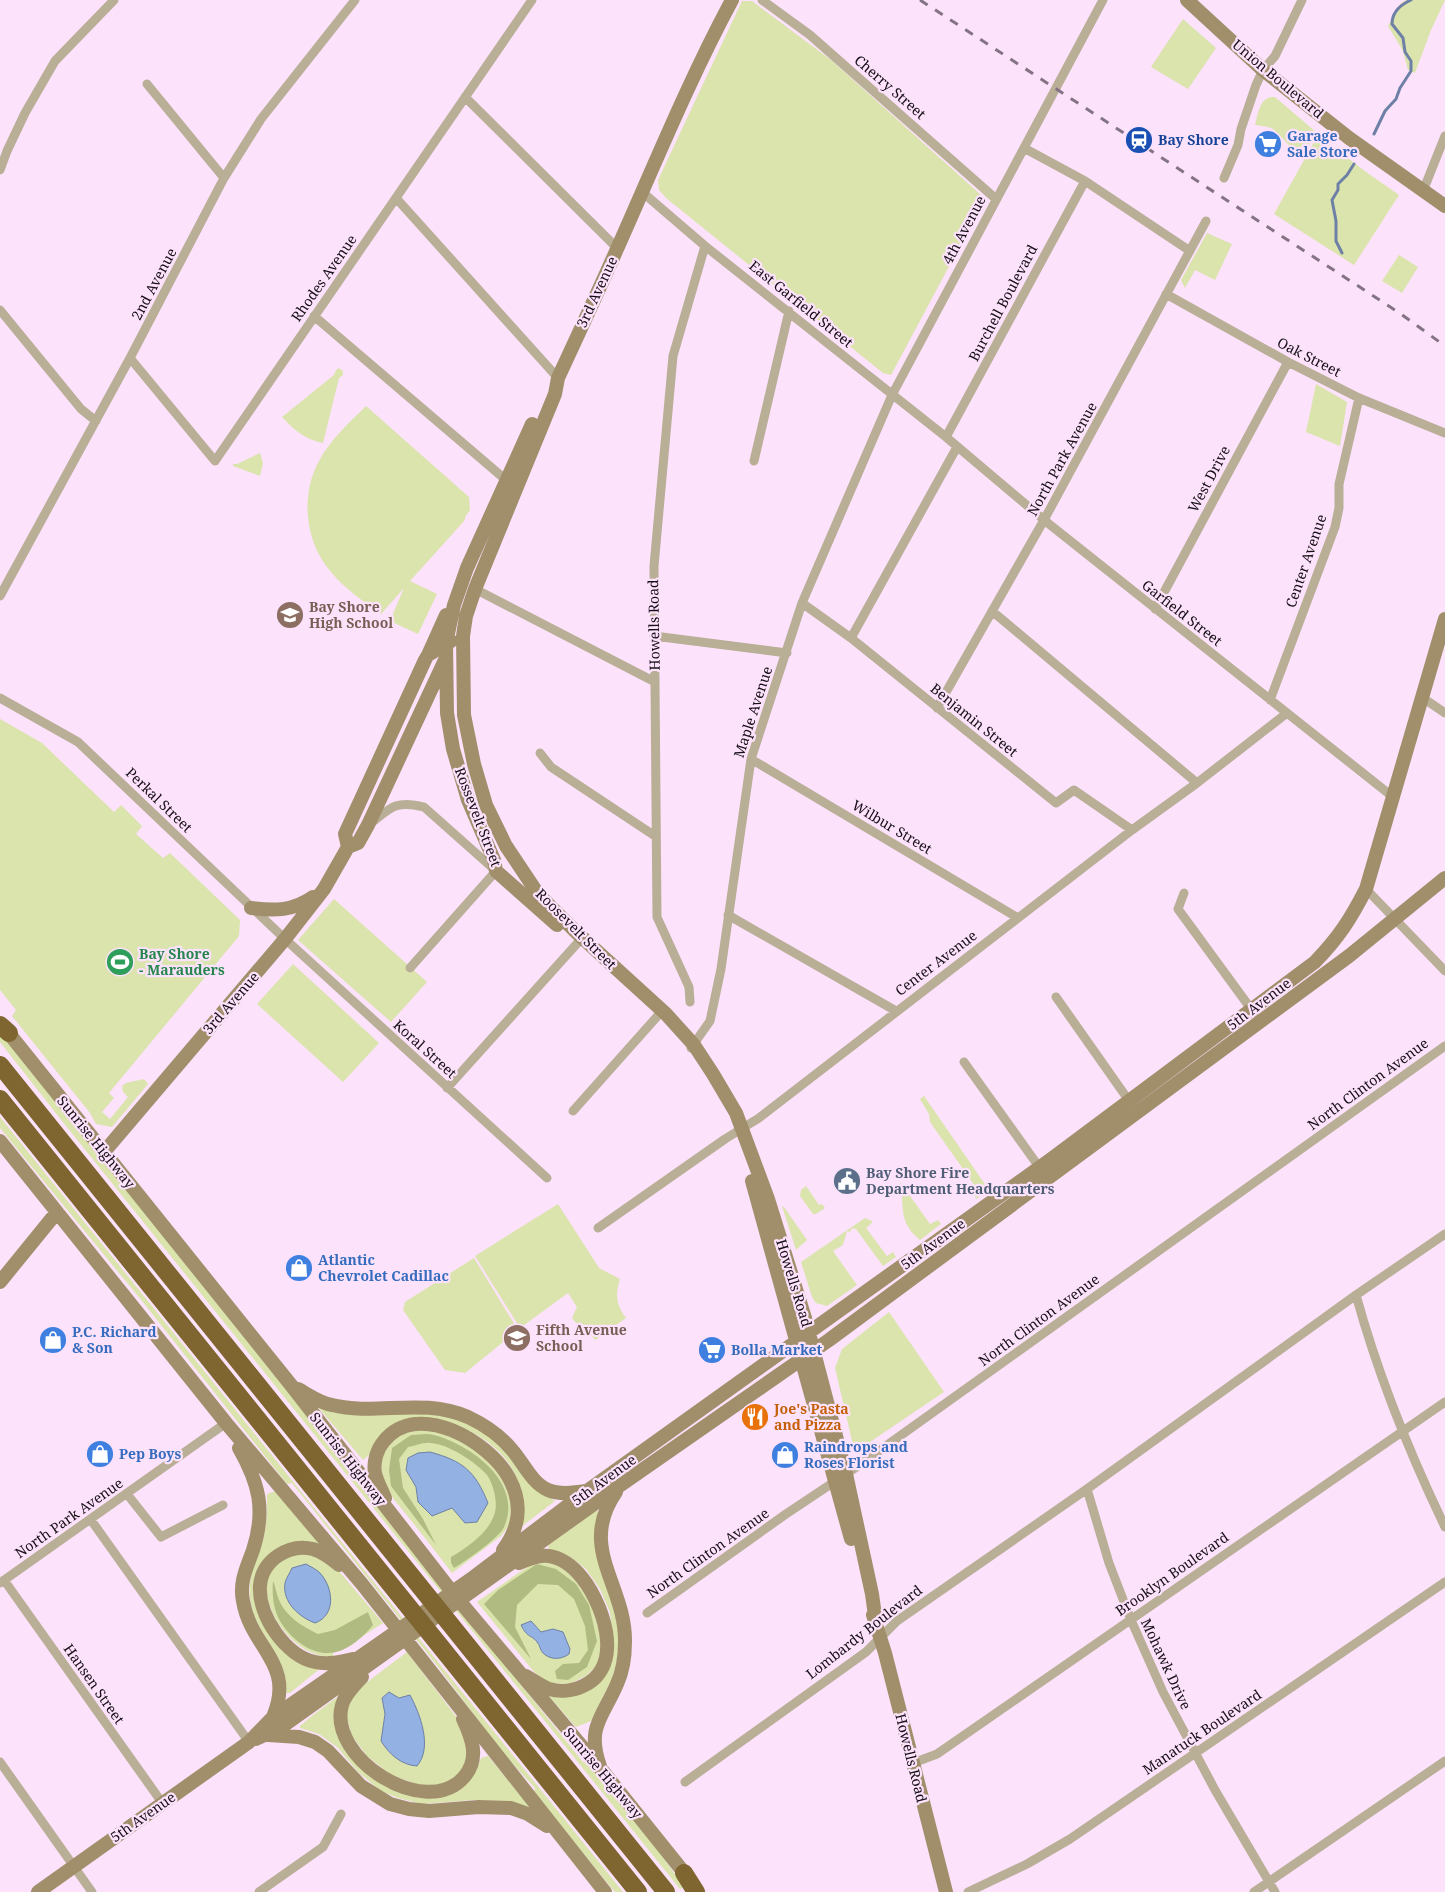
<svg xmlns="http://www.w3.org/2000/svg" width="1445" height="1892" font-family="'Noto Serif',serif">
  <rect width="100%" height="100%" fill="#fce2fb"/>
  <path fill="#dae4ac" d="M 1406,0 L 1445,0 L 1431,30 L 1415,73 L 1408,70 L 1403,51 L 1388,26 L 1400,4 Z
    M 742,1 L 752,1 L 831,60 L 981,195 L 984,201 L 891,375 L 883,373 L 666,198 L 659,190 L 658,180 Z
    M 1183,19 L 1216,48 L 1188,89 L 1151,67 Z
    M 1271,97 L 1275,97 L 1316,132 L 1303,157 L 1288,147 L 1289,145 C 1284,140 1275,129 1271,128 C 1266,126 1261,126 1255,125 C 1258,114 1259,100 1271,97 Z
    M 1318,135 L 1366,172 L 1399,195 L 1354,265 L 1274,214 Z
    M 1207,233 L 1232,244 L 1215,280 L 1195,270 L 1185,288 L 1181,280 Z
    M 1399,255 L 1418,267 L 1402,293 L 1382,281 Z
    M 339,368 L 343,371 L 343,375 L 339,378 L 323,443 C 306,440 294,430 282,417 L 334,375 L 336,370 Z
    M 1316,384 L 1347,402 L 1340,446 L 1306,432 Z
    M 366,406 L 469,497 L 470,510 L 465,517 L 465,520 L 410,581 L 437,594 L 418,634 L 390,621 L 404,588 L 381,614 C 363,601 345,589 331,572 C 305,543 300,495 319,461 C 330,440 349,423 366,406 Z
    M 260,453 L 263,463 L 260,476 L 233,466 L 233,464 L 237,464 Z
    M 0,719 L 42,743 L 114,812 L 121,805 L 142,826 L 136,834 L 163,858 L 170,853 L 240,920 L 239,936 L 109,1093 L 114,1098 L 102,1112 L 110,1119 L 128,1097 L 123,1092 L 122,1086 L 126,1083 L 144,1079 L 148,1084 L 112,1127 L 96,1124 L 90,1113 L 12,1016 L 16,1010 L 0,990 Z
    M 334,899 L 427,982 L 391,1022 L 298,940 Z
    M 293,964 L 379,1043 L 343,1082 L 257,1004 Z
    M 0,1032 L 322,1431 L 319,1434 L 583,1762 L 588,1758 L 652,1842 L 684,1887 L 680,1889 L 62,1121 L 0,1042 Z
    M 924,1096 L 989,1190 L 976,1199 L 974,1193 L 977,1189 L 930,1122 L 929,1114 L 920,1099 Z
    M 0,1117 L 623,1892 L 615,1892 L 609,1885 L 534,1793 L 535,1788 L 502,1752 L 439,1668 L 292,1483 L 287,1484 L 142,1301 L 0,1128 Z
    M 900,1182 L 930,1224 L 938,1220 L 941,1224 L 920,1240 C 897,1221 905,1206 900,1182 Z
    M 806,1186 L 819,1205 L 822,1204 L 825,1208 L 816,1214 L 813,1214 L 800,1196 L 801,1190 Z
    M 558,1204 L 599,1268 L 620,1279 C 615,1295 616,1304 626,1318 L 595,1340 L 584,1325 L 576,1323 L 572,1318 L 577,1307 L 568,1293 L 520,1328 L 475,1256 Z
    M 782,1206 L 784,1207 L 807,1240 L 796,1250 Z
    M 865,1218 L 872,1221 L 872,1223 L 866,1228 L 887,1256 L 893,1252 L 896,1257 L 883,1266 L 856,1229 L 852,1228 L 850,1232 L 847,1231 L 843,1245 L 833,1251 L 857,1285 L 827,1306 L 816,1303 L 812,1297 L 801,1262 Z
    M 474,1258 L 518,1330 L 465,1373 L 445,1370 L 403,1310 L 405,1302 Z
    M 889,1312 L 944,1392 L 861,1448 L 853,1445 L 835,1368 L 842,1349 Z
    M 317,1406 L 440,1415 L 463,1420 L 480,1429 L 500,1445 L 539,1491 L 555,1501 L 521,1527 C 520,1513 520,1489 516,1477 C 505,1448 470,1427 442,1421 C 433,1419 424,1419 415,1418 L 363,1460 Z
    M 428,1429 L 451,1435 L 493,1459 L 517,1504 L 511,1523 L 501,1536 L 452,1573 C 437,1553 421,1533 405,1513 C 399,1505 391,1497 387,1488 C 370,1451 391,1431 428,1429 Z
    M 275,1491 L 326,1548 L 308,1543 L 259,1571 L 272,1633 L 322,1667 L 290,1693 L 286,1693 C 290,1659 256,1634 251,1604 C 246,1578 256,1564 263,1540 C 267,1525 267,1510 267,1494 Z
    M 597,1508 L 619,1627 L 619,1654 L 612,1679 L 591,1721 L 576,1727 L 544,1691 L 587,1690 L 613,1639 L 610,1612 L 600,1589 L 586,1569 L 569,1556 L 549,1550 L 548,1545 Z
    M 300,1552 L 320,1556 L 333,1564 L 383,1623 L 343,1649 L 333,1653 L 333,1656 C 290,1662 238,1582 285,1556 C 289,1553 296,1553 300,1552 Z
    M 540,1560 L 558,1563 L 587,1588 L 602,1641 L 598,1664 L 586,1676 L 569,1684 L 549,1683 L 534,1672 L 477,1602 L 530,1565 L 539,1564 Z
    M 407,1652 L 464,1727 L 470,1740 L 463,1771 L 451,1782 L 434,1786 L 416,1784 L 391,1775 L 367,1756 L 352,1736 L 346,1715 L 348,1700 L 358,1689 Z
    M 340,1695 L 339,1723 L 375,1777 L 450,1794 C 468,1784 474,1778 481,1758 L 488,1756 L 530,1807 L 499,1801 L 473,1800 L 422,1804 L 398,1798 L 381,1791 L 358,1772 L 337,1747 L 319,1734 L 300,1728 L 300,1726 L 313,1715 Z"/>
  <path fill="#b0bb81" d="M 411,1435 C 418,1435 427,1433 434,1435 C 471,1445 524,1483 504,1527 C 499,1538 466,1561 454,1568 L 451,1563 L 451,1557 C 468,1547 490,1532 495,1512 C 498,1502 493,1483 487,1475 C 476,1462 448,1444 431,1443 C 424,1442 415,1446 408,1447 L 399,1459 L 403,1488 L 423,1519 L 436,1545 L 391,1486 L 389,1470 L 392,1448 Z
    M 537,1564 L 556,1569 L 576,1584 L 589,1605 L 597,1641 L 587,1667 L 568,1680 L 557,1679 L 555,1671 L 563,1664 L 579,1663 L 588,1650 L 585,1626 L 574,1599 L 558,1585 L 538,1584 L 517,1605 L 515,1627 L 531,1659 L 484,1604 L 498,1590 Z
    M 273,1581 C 276,1587 276,1594 279,1600 C 286,1617 302,1626 318,1634 L 335,1630 L 368,1612 L 373,1625 C 364,1636 350,1649 336,1652 C 313,1658 289,1638 279,1619 C 273,1608 272,1593 273,1581 Z"/>
  <path fill="#94b1e3" stroke="#6e80a6" d="M 430,1452 C 463,1461 475,1471 488,1503 L 477,1522 L 465,1523 L 452,1508 L 432,1516 L 418,1502 L 416,1487 L 406,1470 L 408,1458 L 418,1453 Z
    M 306,1564 C 311,1567 316,1569 320,1573 C 333,1587 337,1615 315,1623 C 299,1617 282,1602 285,1583 C 286,1578 290,1573 292,1568 Z
    M 531,1621 L 541,1632 L 553,1629 L 563,1632 L 570,1649 L 569,1654 C 561,1660 550,1660 543,1653 C 540,1650 540,1645 537,1642 C 531,1634 528,1639 521,1625 Z
    M 389,1692 L 399,1698 L 410,1695 C 420,1714 433,1747 417,1766 C 401,1765 389,1754 381,1741 L 385,1714 L 382,1698 Z"/>
  <g fill="none" stroke-linecap="round" stroke-linejoin="round">
    <path stroke="#6e80a6" stroke-width="3" d="M 1374,134 L 1385,111 L 1396,99 L 1400,88 L 1411,71 L 1411,61 L 1405,52 L 1403,38 L 1392,24 C 1392,13 1400,5 1411,0
      M 1342,253 L 1336,241 L 1336,221 L 1332,200 L 1338,190 L 1338,184 L 1347,175 L 1354,164"/>
    <path stroke="#b9ae96" stroke-width="9" d="M 762,0 L 810,35 L 996,199
      M 147,84 L 224,178
      M 465,97 L 617,248
      M 1024,148 L 1085,181 L 1190,251
      M 0,170 L 7,151 L 25,113 L 55,61 L 114,0
      M 1224,178 L 1238,145 L 1241,129 L 1256,85 L 1263,70 L 1275,56 L 1302,0
      M 641,191 L 705,246 L 946,437 L 1049,524 L 1393,797
      M 1423,191 L 1445,136
      M 396,198 L 558,378
      M 1166,294 L 1288,362 L 1359,398 L 1445,433
      M 0,310 L 81,409 L 96,421
      M 314,316 L 506,480
      M 130,358 L 215,461 L 532,0
      M 946,437 L 1085,181
      M 754,461 L 789,311
      M 475,589 L 655,682
      M 0,596 L 130,358 L 224,178 L 261,119 L 355,0
      M 802,603 L 851,638 L 1056,803 L 1074,790 L 1132,830
      M 1155,609 L 1288,362
      M 992,611 L 1197,783
      M 654,636 L 787,653
      M 851,638 L 957,447
      M 0,698 L 78,742 L 285,939 L 547,1178
      M 1423,698 L 1445,713
      M 1270,700 L 1335,527 L 1339,508 L 1339,484 L 1359,398
      M 937,708 L 1044,520 L 1206,221
      M 540,753 L 551,767 L 655,836
      M 751,759 L 1018,918
      M 370,824 C 391,807 396,800 424,807 L 496,871 L 410,968
      M 1366,889 L 1445,971
      M 1184,893 L 1178,909 L 1254,1013
      M 728,915 L 896,1011
      M 1056,997 L 1132,1105
      M 690,1002 L 689,987 L 657,917 L 654,566 L 673,356 L 705,246
      M 691,1048 L 710,1021 L 721,969 L 751,759 L 802,603 L 892,395 L 1103,0
      M 964,1062 L 1042,1171
      M 447,1088 L 582,938
      M 573,1111 L 662,1011
      M 598,1228 L 725,1139 L 759,1118 L 1132,830 L 1197,783 L 1287,713
      M 1356,1295 C 1378,1375 1409,1452 1445,1527
      M 1087,1489 L 1109,1563 L 1131,1620 L 1163,1692 L 1215,1790 L 1275,1892
      M 127,1494 L 161,1537 L 223,1505
      M 91,1520 L 249,1742
      M 4,1580 L 163,1804
      M 0,1583 L 226,1423
      M 647,1613 L 786,1514 L 858,1466 L 1445,1046
      M 0,1762 L 92,1892
      M 913,1763 L 937,1754 L 1445,1402
      M 685,1782 L 866,1652 L 897,1621 L 1087,1489 L 1356,1295 L 1445,1234
      M 259,1892 L 323,1847 L 341,1814
      M 968,1892 L 1027,1864 L 1070,1839 L 1445,1582
      M 1254,1892 L 1445,1761"/>
    <path stroke="#a18f6c" stroke-width="14" d="M 732,0 C 689,80 654,166 617,249 C 598,292 578,335 558,378 L 555,394 L 475,589 L 466,616 L 463,636 L 464,715 L 474,764 L 486,805 L 506,846 L 538,894 L 576,932 L 666,1014 L 694,1045 L 713,1074 L 736,1113 L 768,1199 L 805,1318 L 846,1474 L 872,1594 L 876,1623
      M 1187,0 L 1263,70 L 1349,138 L 1445,206
      M 532,424 L 467,568 L 454,605 L 446,643 L 447,713 L 453,749 L 468,800 L 494,860 L 496,871 L 557,925
      M 428,655 L 446,615
      M 348,847 L 345,834 L 425,660 L 428,655 L 451,641
      M 251,908 C 275,911 293,911 313,897
      M 3,1026 L 291,1385 L 456,1597 L 601,1769 L 690,1880
      M 0,1141 L 226,1423 L 362,1584 L 605,1892
      M 104,1152 L 285,939 L 324,889 L 348,847 L 358,843 L 368,825 L 445,660
      M 752,1181 L 851,1539
      M 0,1282 L 57,1212
      M 298,1389 C 309,1395 320,1403 332,1405 C 378,1416 421,1397 468,1417 C 485,1425 501,1436 513,1451 C 524,1464 532,1483 548,1490 C 560,1495 574,1493 586,1491
      M 239,1448 C 259,1483 266,1510 253,1550 C 247,1567 239,1582 243,1601 C 251,1649 296,1663 273,1717
      M 385,1498 C 382,1490 377,1482 375,1473 C 373,1462 377,1449 384,1441 C 418,1399 490,1442 509,1478 C 523,1504 520,1527 503,1550
      M 519,1563 C 526,1560 534,1557 541,1556 C 555,1554 569,1563 578,1573 C 602,1599 627,1666 583,1686 C 573,1691 560,1692 549,1689 C 541,1686 533,1680 526,1676
      M 339,1565 C 332,1559 323,1552 313,1549 C 289,1543 262,1560 260,1586 C 258,1616 286,1656 315,1662 C 328,1665 341,1662 353,1659
      M 873,1615 L 885,1653 L 946,1892
      M 362,1677 C 354,1686 345,1694 342,1705 C 327,1758 426,1821 464,1777 C 480,1759 472,1738 463,1719
      M 268,1735 L 299,1737 L 315,1742 L 328,1751 L 361,1786 L 390,1804 L 409,1809 L 429,1811 L 479,1807 L 511,1808 L 528,1814 L 547,1826
      M 256,1739 L 280,1728 L 622,1484 L 829,1340 L 1349,956 L 1445,878
      M 600,1766 C 586,1727 603,1717 617,1684 C 623,1671 625,1656 625,1642 C 626,1585 577,1548 616,1492
      M 38,1892 L 249,1742 L 273,1717 L 380,1643 L 471,1579 L 587,1491 L 1050,1160 L 1315,962 C 1339,937 1350,920 1366,889 L 1445,619"/>
    <path stroke="#7f6630" stroke-width="18" d="M 0,1025 L 9,1033
      M 0,1065 L 666,1892
      M 0,1099 L 638,1892
      M 684,1873 L 696,1892"/>
    <path stroke="#847384" stroke-width="3" stroke-dasharray="9 9" stroke-linecap="butt" d="M 920,0 L 1401,314 L 1445,346"/>
  </g>
  <defs>
    <symbol id="station-disc" viewBox="-11 -11 22 22"><circle r="9.5" fill="#1a4fb4" stroke="#fce2fb"/><path d="M-3-6H3Q5-6 5-4V2Q5 4 3 4L4.5 6H3L1.5 4h-3L-3 6H-4.5L-3 4Q-5 4-5 2V-4Q-5-6-3-6ZM-3.5-4v3h7v-3ZM-3.5 1v1.5H-2V1ZM2 1v1.5H3.5V1Z" fill="#fff"/></symbol>
    <symbol id="supermarket-disc" viewBox="-11 -11 22 22"><circle r="9.5" fill="#3f7fe0" stroke="#fce2fb"/><path d="M-6-5.5h2.5l.6 2H6L4.5 2H-2.5L-4.4-4H-6ZM-1.5 3.2a1.3 1.3 0 1 0 .1 0ZM3 3.2a1.3 1.3 0 1 0 .1 0Z" fill="#fff"/></symbol>
    <symbol id="school-disc" viewBox="-11 -11 22 22"><circle r="9.5" fill="#8d6e63" stroke="#fce2fb"/><path d="M0-5L7-2L0 1L-7-2ZM-4 1L0 2.5L4 1V4Q0 6-4 4Z" fill="#fff"/></symbol>
    <symbol id="stadium-disc" viewBox="-11 -11 22 22"><circle r="9.5" fill="#2e9e5b" stroke="#fce2fb"/><path d="M0-5a6.5 5 0 1 0 0 10a6.5 5 0 1 0 0-10ZM-3.5-1.8h7v3.6h-7Z" fill="#fff"/></symbol>
    <symbol id="civic-disc" viewBox="-11 -11 22 22"><circle r="9.5" fill="#5c6f8a" stroke="#fce2fb"/><path d="M-.6-6.5H3V-4.5H.6V-3L4-1V1h2V6H-6V1h2V-1L-.6-3ZM-1.2 2.5V6h2.4V2.5Z" fill="#fff"/></symbol>
    <symbol id="shop-disc" viewBox="-11 -11 22 22"><circle r="9.5" fill="#3f7fe0" stroke="#fce2fb"/><path d="M-5-2.5h2.3a2.7 3.5 0 0 1 5.4 0H5L5.5 6h-11ZM-1.5-2.5h3a1.5 2.3 0 0 0-3 0Z" fill="#fff"/></symbol>
    <symbol id="restaurant-disc" viewBox="-11 -11 22 22"><circle r="9.5" fill="#e8710a" stroke="#fce2fb"/><path d="M-5-6h1v4h1v-4h1v4h1v-4h1v5L-1.5 .5V6h-2V.5L-5-1ZM5-6V6H3V1.5H1.5Q1.5-4 5-6Z" fill="#fff"/></symbol>
  </defs>
  <g fill-rule="evenodd">
    <use href="#station-disc" x="1123" y="124" width="32" height="32"/>
    <use href="#supermarket-disc" x="1252" y="128" width="32" height="32"/>
    <use href="#school-disc" x="274" y="599" width="32" height="32"/>
    <use href="#stadium-disc" x="104" y="946" width="32" height="32"/>
    <use href="#civic-disc" x="831" y="1165" width="32" height="32"/>
    <use href="#shop-disc" x="283" y="1252" width="32" height="32"/>
    <use href="#school-disc" x="501" y="1322" width="32" height="32"/>
    <use href="#shop-disc" x="37" y="1324" width="32" height="32"/>
    <use href="#supermarket-disc" x="696" y="1334" width="32" height="32"/>
    <use href="#restaurant-disc" x="739" y="1401" width="32" height="32"/>
    <use href="#shop-disc" x="84" y="1438" width="32" height="32"/>
    <use href="#shop-disc" x="769" y="1439" width="32" height="32"/>
  </g>
  <g text-anchor="middle" stroke-width="4.5" stroke-linejoin="round" paint-order="stroke">
    <g font-size="14" fill="#160e16" stroke="#fce2fb">
      <text transform="translate(1278 79) rotate(40)" y="5">Union Boulevard</text>
      <text transform="translate(890 87) rotate(41)" y="5">Cherry Street</text>
      <text transform="translate(964 230) rotate(-62)" y="5">4th Avenue</text>
      <text transform="translate(324 278) rotate(-55)" y="5">Rhodes Avenue</text>
      <text transform="translate(154 284) rotate(-62)" y="5">2nd Avenue</text>
      <text transform="translate(597 292) rotate(-65)" y="5">3rd Avenue</text>
      <text transform="translate(1003 303) rotate(-62)" y="5">Burchell Boulevard</text>
      <text transform="translate(801 304) rotate(39)" y="5">East Garfield Street</text>
      <text transform="translate(1309 357) rotate(27)" y="5">Oak Street</text>
      <text transform="translate(1062 459) rotate(-61)" y="5">North Park Avenue</text>
      <text transform="translate(1209 479) rotate(-62)" y="5">West Drive</text>
      <text transform="translate(1306 561) rotate(-71)" y="5">Center Avenue</text>
      <text transform="translate(1182 613) rotate(38)" y="5">Garfield Street</text>
      <text transform="translate(654 625) rotate(-91)" y="5">Howells Road</text>
      <text transform="translate(753 712) rotate(-72)" y="5">Maple Avenue</text>
      <text transform="translate(974 720) rotate(39)" y="5">Benjamin Street</text>
      <text transform="translate(159 800) rotate(44)" y="5">Perkal Street</text>
      <text transform="translate(478 817) rotate(69)" y="5">Rossevelt Street</text>
      <text transform="translate(892 827) rotate(31)" y="5">Wilbur Street</text>
      <text transform="translate(576 929) rotate(45)" y="5">Roosevelt Street</text>
      <text transform="translate(936 963) rotate(-37)" y="5">Center Avenue</text>
      <text transform="translate(231 1003) rotate(-49)" y="5">3rd Avenue</text>
      <text transform="translate(1259 1004) rotate(-37)" y="5">5th Avenue</text>
      <text transform="translate(425 1049) rotate(42)" y="5">Koral Street</text>
      <text transform="translate(1368 1084) rotate(-36)" y="5">North Clinton Avenue</text>
      <text transform="translate(96 1142) rotate(51)" y="5">Sunrise Highway</text>
      <text transform="translate(933 1244) rotate(-36)" y="5">5th Avenue</text>
      <text transform="translate(794 1283) rotate(73)" y="5">Howells Road</text>
      <text transform="translate(1039 1320) rotate(-36)" y="5">North Clinton Avenue</text>
      <text transform="translate(348 1459) rotate(52)" y="5">Sunrise Highway</text>
      <text transform="translate(604 1480) rotate(-36)" y="5">5th Avenue</text>
      <text transform="translate(69 1518) rotate(-35)" y="5">North Park Avenue</text>
      <text transform="translate(708 1553) rotate(-35)" y="5">North Clinton Avenue</text>
      <text transform="translate(1172 1574) rotate(-35)" y="5">Brooklyn Boulevard</text>
      <text transform="translate(864 1632) rotate(-38)" y="5">Lombardy Boulevard</text>
      <text transform="translate(1166 1664) rotate(65)" y="5">Mohawk Drive</text>
      <text transform="translate(94 1684) rotate(55)" y="5">Hansen Street</text>
      <text transform="translate(1202 1732) rotate(-34)" y="5">Manatuck Boulevard</text>
      <text transform="translate(911 1758) rotate(76)" y="5">Howells Road</text>
      <text transform="translate(603 1773) rotate(50)" y="5">Sunrise Highway</text>
      <text transform="translate(143 1817) rotate(-35)" y="5">5th Avenue</text>
    </g>
    <g font-size="14" font-weight="bold" fill="#366cbe" stroke="#fce2fb" text-anchor="start">
      <text x="1287" y="141">Garage<tspan x="1287" dy="16">Sale Store</tspan></text>
      <text x="318" y="1265">Atlantic<tspan x="318" dy="16">Chevrolet Cadillac</tspan></text>
      <text x="72" y="1337">P.C. Richard<tspan x="72" dy="16">&amp; Son</tspan></text>
      <text x="731" y="1355">Bolla Market</text>
      <text x="804" y="1452">Raindrops and<tspan x="804" dy="16">Roses Florist</tspan></text>
      <text x="119" y="1459">Pep Boys</text>
    </g>
    <g font-size="14" font-weight="bold" fill="#164399" stroke="#fce2fb" text-anchor="start">
      <text x="1158" y="145">Bay Shore</text>
    </g>
    <g font-size="14" font-weight="bold" fill="#785e54" stroke="#fce2fb" text-anchor="start">
      <text x="309" y="612">Bay Shore<tspan x="309" dy="16">High School</tspan></text>
      <text x="536" y="1335">Fifth Avenue<tspan x="536" dy="16">School</tspan></text>
    </g>
    <g font-size="14" font-weight="bold" fill="#27864d" stroke="#fce2fb" text-anchor="start">
      <text x="139" y="959">Bay Shore<tspan x="139" dy="16">- Marauders</tspan></text>
    </g>
    <g font-size="14" font-weight="bold" fill="#4e5e75" stroke="#fce2fb" text-anchor="start">
      <text x="866" y="1178">Bay Shore Fire<tspan x="866" dy="16">Department Headquarters</tspan></text>
    </g>
    <g font-size="14" font-weight="bold" fill="#c56008" stroke="#fce2fb" text-anchor="start">
      <text x="774" y="1414">Joe's Pasta<tspan x="774" dy="16">and Pizza</tspan></text>
    </g>
  </g>
</svg>
